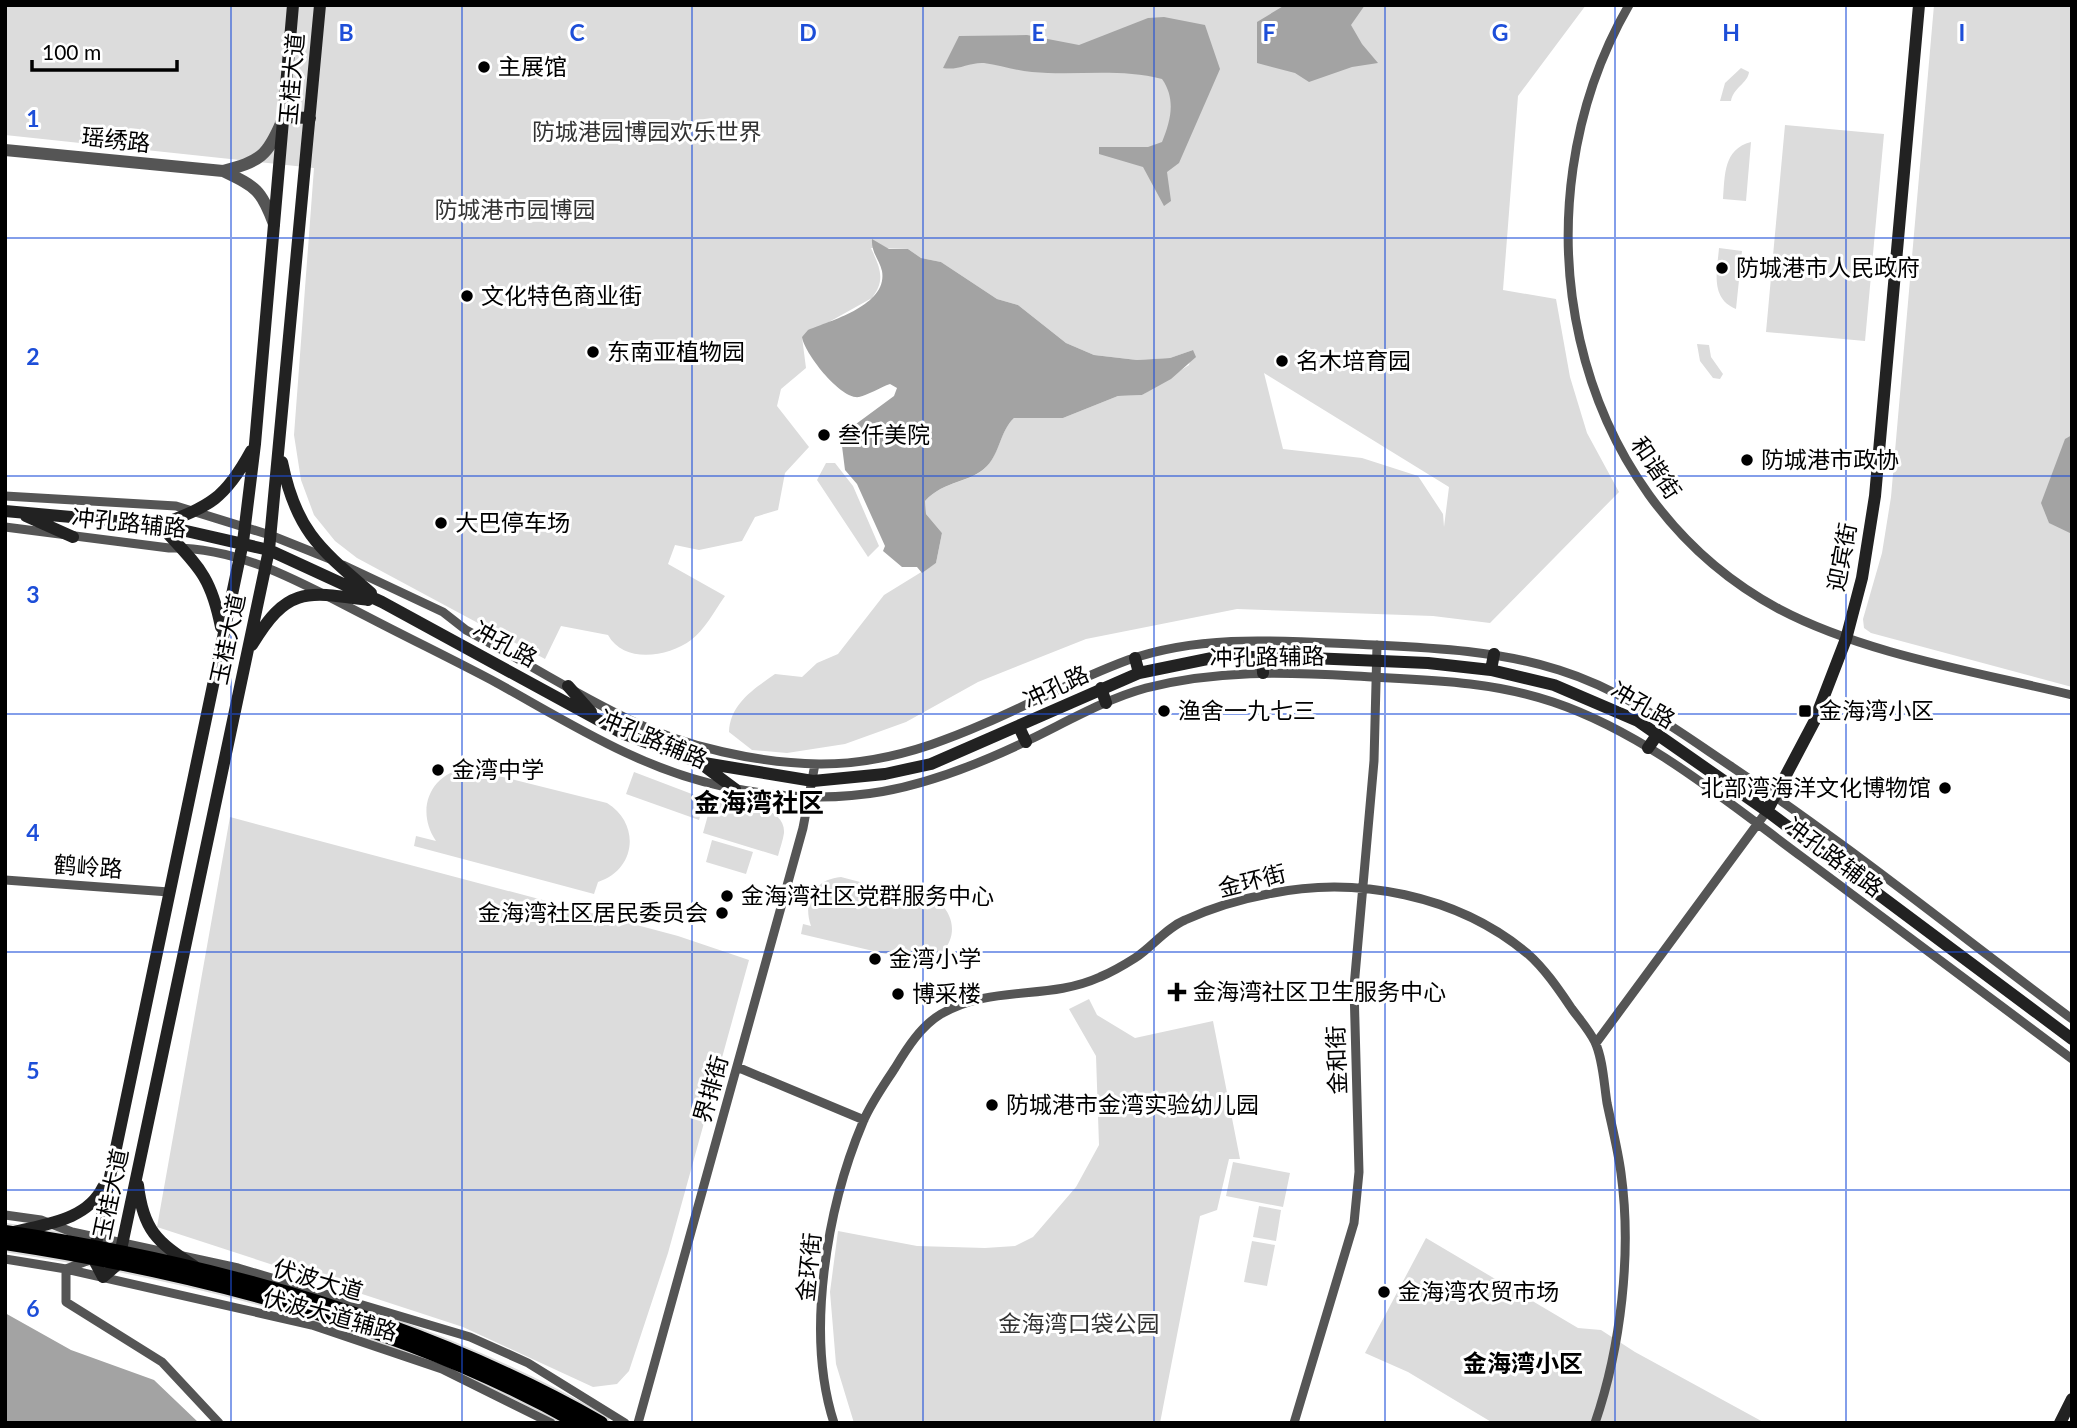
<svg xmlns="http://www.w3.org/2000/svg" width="2077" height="1428" font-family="Lato,'Noto Sans SC',sans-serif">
  <rect width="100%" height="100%" fill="#fff"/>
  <path fill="#dcdcdc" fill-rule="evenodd" d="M 5,5 L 1586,5 L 1518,96 L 1503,290 L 1556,299 L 1570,377 L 1587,433 L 1619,492 L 1490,623 L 1433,616 L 1237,609 L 1086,639 L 978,682 L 906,722 L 845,744 L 787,753 L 752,750 L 729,732 C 730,704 754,689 775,674 L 802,677 L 817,663 L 838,654 L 884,595 L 936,563 L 942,533 L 926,514 L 925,501 C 944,480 972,483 987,466 C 1000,452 1000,431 1014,418 L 1063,418 L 1118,396 L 1142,395 L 1189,365 L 1193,350 L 1170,358 L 1137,360 L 1094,355 L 1066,343 L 1018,305 L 997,299 L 941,262 L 921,258 L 908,249 L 871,248 C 880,268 886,280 872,298 L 802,337 L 806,368 L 781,389 L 777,406 L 809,447 L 785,473 L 778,510 L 755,517 L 742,541 L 699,550 L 675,545 L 668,564 L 725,596 C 715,610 704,631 691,640 C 668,657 624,664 608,635 L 561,626 L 545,659 L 357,558 L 335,541 L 314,515 L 301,480 L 294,435 L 314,168 L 5,135 ZM 1264,373 L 1449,487 L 1444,527 L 1443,514 L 1418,476 L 1362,458 L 1283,449 Z
    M 1934,5 L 2072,5 L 2072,687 L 1871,633 L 1864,628 L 1863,619 L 1882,553 L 1891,497 Z
    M 1741,68 L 1749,72 C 1748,83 1733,88 1731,101 L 1720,101 L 1725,83 Z
    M 1785,125 L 1884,134 L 1865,341 L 1766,332 Z
    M 1751,142 L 1746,201 L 1723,199 C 1725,176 1723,149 1751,142 Z
    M 1719,248 L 1742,251 L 1736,309 C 1710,298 1717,272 1719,248 Z
    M 1697,344 L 1709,345 L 1711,357 L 1723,374 L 1720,379 L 1713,378 L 1700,361 Z
    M 826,463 L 835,463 L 853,486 L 879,546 L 868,557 L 817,480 Z
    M 467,768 L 607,803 C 641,824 636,870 598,882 L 594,894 L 414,846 L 416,836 L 436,841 C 415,810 430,773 467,768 Z
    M 634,772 L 705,799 L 699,820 L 626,794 Z
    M 713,797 C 734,802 786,804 784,833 C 783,840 780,848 778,856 L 703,833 Z
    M 230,817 L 678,936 L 749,960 L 668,1253 L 629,1371 L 617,1384 L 593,1387 L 463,1327 L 157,1227 Z
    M 712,840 L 753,852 L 746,874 L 706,862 Z
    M 841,877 L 940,903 C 963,925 951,958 920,962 L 801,934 L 803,924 L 811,926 C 802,901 815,879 841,877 Z
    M 1089,999 L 1097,1015 L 1135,1038 L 1213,1021 L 1240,1159 L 1229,1159 L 1217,1210 L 1200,1216 L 1160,1423 L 854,1423 L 836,1364 L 830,1292 L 838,1231 L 917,1246 L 985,1248 L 1015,1246 L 1033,1237 L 1076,1187 L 1099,1145 L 1096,1056 L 1069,1009 Z
    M 1233,1162 L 1290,1173 L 1283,1207 L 1226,1196 Z
    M 1259,1206 L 1281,1210 L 1276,1241 L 1253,1237 Z
    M 1426,1238 L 1578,1328 L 1601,1330 L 1635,1352 L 1765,1423 L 1493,1423 L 1408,1372 L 1365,1353 Z
    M 1252,1241 L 1275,1245 L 1267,1286 L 1244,1282 Z"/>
  <path fill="#a3a3a3" d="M 1285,5 L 1365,5 L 1351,25 L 1362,44 L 1378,63 L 1352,67 L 1309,82 L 1295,73 L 1257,63 L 1257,22 Z
    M 1164,17 L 1205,25 L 1220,69 L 1179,163 L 1167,172 L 1171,201 L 1164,206 L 1143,167 L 1099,154 L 1099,147 L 1148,147 L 1162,142 C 1171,120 1176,99 1162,79 C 1120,68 1075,76 1032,72 C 1016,71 1001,65 984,63 C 969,62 958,71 943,68 L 959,36 L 1027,35 L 1079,45 L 1148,18 Z
    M 872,239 L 889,249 L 908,249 L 921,258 L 941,262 L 997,299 L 1018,305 L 1066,343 L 1094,355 L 1137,360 L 1170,358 L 1193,350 L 1196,357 L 1171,379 L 1142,395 L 1118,396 L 1063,418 L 1014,418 C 1000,431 1000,453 987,466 C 971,483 944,480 925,501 L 926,514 L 942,533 L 936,563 L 922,573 L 917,567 L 902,567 L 883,551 L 885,546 L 857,484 L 845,470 L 842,446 L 856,424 L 894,396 L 897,388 L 890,384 C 881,387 868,395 859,397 C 841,400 804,353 802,337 L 808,330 C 832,320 888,305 882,271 C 879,259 871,252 872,239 Z
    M 2072,435 L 2072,534 L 2049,523 L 2041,503 L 2065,439 Z
    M 5,1313 L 71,1350 L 154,1380 L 199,1423 L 5,1423 Z"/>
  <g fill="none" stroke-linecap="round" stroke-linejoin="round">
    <defs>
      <path id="primary" d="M 5,1232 C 211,1263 419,1319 601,1423
        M 5,1243 C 197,1272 409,1327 578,1423"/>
    </defs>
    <use href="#primary" stroke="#dbdbdb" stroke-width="18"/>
    <path stroke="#555" stroke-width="9" d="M 1629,5 C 1512,207 1565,494 1779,609 C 1864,654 1977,672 2072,695
      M 5,496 L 176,506 L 270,535 L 330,559
      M 5,527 L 169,548 C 240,546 305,585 366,616 C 410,639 454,660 497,683 C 571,724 642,770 726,787 C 844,811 924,791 1031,739 C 1068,721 1106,699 1146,688 C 1216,670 1284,672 1355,676 C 1422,680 1489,680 1553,702 C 1645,733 1725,800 1802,857 C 1892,924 1982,991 2072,1059
      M 343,565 L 443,612 L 466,630 C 521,659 574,694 630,720 C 685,747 758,763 819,764 C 933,765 1025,698 1128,660 C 1207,632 1293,642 1375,645 C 1437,648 1499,651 1559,670 C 1623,690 1674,728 1729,765 C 1847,844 1958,934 2072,1019
      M 5,880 L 169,892
      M 1596,1043 L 1767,811
      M 737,1067 L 864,1120
      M 5,1215 L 41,1220 L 72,1232 L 238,1268 L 470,1337 L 528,1363 L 625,1423
      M 5,1259 L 66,1269 L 312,1325 L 442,1369 L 551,1423
      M 92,1259 L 66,1269 L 66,1302 L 162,1362 L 219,1423
      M 638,1423 L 803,828 L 815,764
      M 834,1423 C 805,1334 827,1207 863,1122 C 871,1103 884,1085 895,1068 C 907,1048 921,1026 941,1014 C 993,984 1047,1001 1100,977 C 1112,972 1124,965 1135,958 C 1152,947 1166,928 1185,920 C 1209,909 1241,899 1268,894 C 1356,875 1458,895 1528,954 C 1545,969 1559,990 1572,1009 C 1580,1020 1589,1030 1595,1042 C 1603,1059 1604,1084 1607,1103 C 1612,1127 1618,1150 1621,1173 C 1632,1253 1621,1347 1595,1423
      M 1294,1423 L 1354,1223 L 1359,1172 L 1354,987 L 1374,761 L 1377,645"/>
    <path stroke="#555" stroke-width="12" d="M 5,150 L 223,171 C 256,187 261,189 274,224
      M 223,171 C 260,161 267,157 282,121"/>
    <path stroke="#222" stroke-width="12" d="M 293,5 L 255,444 L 243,542 L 93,1258 L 103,1277 L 118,1264 L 269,550 L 320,5
      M 284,117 L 310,118
      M 282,462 C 296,531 320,549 371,593
      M 5,511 L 160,525 L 269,550 L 382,602 L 624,734 L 698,762 L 813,781 L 885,774 L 931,764 L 1139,673 L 1217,657 L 1287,657 L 1428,663 L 1491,670 L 1554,685 L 1638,721 L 1767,811 L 2072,1039
      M 26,516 L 73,537
      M 160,525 C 210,506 225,499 251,451
      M 160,525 C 196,565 210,572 221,627
      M 252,645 C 287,587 305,591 368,600
      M 1262,657 L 1263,673
      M 1135,658 L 1139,673
      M 1491,670 L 1494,654
      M 568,686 L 591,712
      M 1101,688 L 1106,703
      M 1019,727 L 1026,742
      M 1648,748 L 1657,735
      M 704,766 L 735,789
      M 1767,811 L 1814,722 L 1846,639 L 1862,578 L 1875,496 L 1919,5
      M 138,1185 C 143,1230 157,1242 194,1266
      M 14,1232 C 46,1224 87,1220 103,1187
      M 2060,1423 L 2072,1399"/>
    <use href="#primary" stroke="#000" stroke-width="14"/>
  </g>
  <path fill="none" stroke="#1d4ed8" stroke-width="2" stroke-opacity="0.55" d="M 231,5 L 231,1423M 462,5 L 462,1423M 692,5 L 692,1423M 923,5 L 923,1423M 1154,5 L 1154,1423M 1385,5 L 1385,1423M 1615,5 L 1615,1423M 1846,5 L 1846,1423M 5,238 L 2072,238M 5,476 L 2072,476M 5,714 L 2072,714M 5,952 L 2072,952M 5,1190 L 2072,1190"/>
  <g fill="#000" stroke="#fff" stroke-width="2.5">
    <circle cx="484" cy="67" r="7"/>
    <circle cx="1722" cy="268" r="7"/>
    <circle cx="467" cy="296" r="7"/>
    <circle cx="593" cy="352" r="7"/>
    <circle cx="1282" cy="361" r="7"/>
    <circle cx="824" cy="435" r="7"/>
    <circle cx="1747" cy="460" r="7"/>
    <circle cx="441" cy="523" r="7"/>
    <circle cx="1164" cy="711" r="7"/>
    <rect x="1798" y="704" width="14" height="14" rx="3.5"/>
    <circle cx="438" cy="770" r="7"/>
    <circle cx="1945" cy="788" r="7"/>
    <circle cx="727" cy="896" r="7"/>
    <circle cx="722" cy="913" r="7"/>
    <circle cx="875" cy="959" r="7"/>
    <path d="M1173.5 981.5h7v7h7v7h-7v7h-7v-7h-7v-7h7z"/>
    <circle cx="898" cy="994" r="7"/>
    <circle cx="992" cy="1105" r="7"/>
    <circle cx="1384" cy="1292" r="7"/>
  </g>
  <g text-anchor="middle" stroke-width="6" stroke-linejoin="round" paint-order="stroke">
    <g font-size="23" fill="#000" stroke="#fff" text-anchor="start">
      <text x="498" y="75">主展馆</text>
      <text x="1736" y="276">防城港市人民政府</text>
      <text x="481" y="304">文化特色商业街</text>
      <text x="607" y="360">东南亚植物园</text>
      <text x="1296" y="369">名木培育园</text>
      <text x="838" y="443">叁仟美院</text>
      <text x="1761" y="468">防城港市政协</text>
      <text x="455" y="531">大巴停车场</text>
      <text x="1178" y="719">渔舍一九七三</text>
      <text x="1819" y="719">金海湾小区</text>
      <text x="452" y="778">金湾中学</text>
      <text x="1931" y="796" text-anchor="end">北部湾海洋文化博物馆</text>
      <text x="741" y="904">金海湾社区党群服务中心</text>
      <text x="708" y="921" text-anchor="end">金海湾社区居民委员会</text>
      <text x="889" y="967">金湾小学</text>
      <text x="1193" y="1000">金海湾社区卫生服务中心</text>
      <text x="912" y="1002">博采楼</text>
      <text x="1006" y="1113">防城港市金湾实验幼儿园</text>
      <text x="1398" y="1300">金海湾农贸市场</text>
    </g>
    <g font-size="23" fill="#000" stroke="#fff">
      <text transform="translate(292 79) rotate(-85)" y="8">玉桂大道</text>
      <text transform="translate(116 140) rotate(6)" y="8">瑶绣路</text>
      <text transform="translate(1656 468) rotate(56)" y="8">和谐街</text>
      <text transform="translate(129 523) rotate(6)" y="8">冲孔路辅路</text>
      <text transform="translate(1842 557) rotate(-79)" y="8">迎宾街</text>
      <text transform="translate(228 639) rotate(-78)" y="8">玉桂大道</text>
      <text transform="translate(505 644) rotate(29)" y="8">冲孔路</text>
      <text transform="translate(1267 657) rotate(-1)" y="8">冲孔路辅路</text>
      <text transform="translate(1056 687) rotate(-25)" y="8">冲孔路</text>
      <text transform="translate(1643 705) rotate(30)" y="8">冲孔路</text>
      <text transform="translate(653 739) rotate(23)" y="8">冲孔路辅路</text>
      <text transform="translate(1834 857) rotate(37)" y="8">冲孔路辅路</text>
      <text transform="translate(88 867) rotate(4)" y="8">鹤岭路</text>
      <text transform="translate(1252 881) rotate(-14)" y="8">金环街</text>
      <text transform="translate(1337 1060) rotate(-92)" y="8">金和街</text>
      <text transform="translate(711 1089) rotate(-74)" y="8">界排街</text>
      <text transform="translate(111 1194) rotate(-78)" y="8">玉桂大道</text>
      <text transform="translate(809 1267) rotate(-84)" y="8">金环街</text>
      <text transform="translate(318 1280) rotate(16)" y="8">伏波大道</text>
      <text transform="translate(330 1315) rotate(15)" y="8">伏波大道辅路</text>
    </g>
    <g font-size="23" fill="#333" stroke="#fff">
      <text x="647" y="140">防城港园博园欢乐世界</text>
      <text x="515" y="218">防城港市园博园</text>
      <text x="1079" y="1332">金海湾口袋公园</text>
    </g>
    <g font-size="24" font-weight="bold" fill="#000" stroke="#fff">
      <text x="1523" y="1372">金海湾小区</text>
    </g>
    <g font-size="26" font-weight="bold" fill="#000" stroke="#fff">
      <text x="759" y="812">金海湾社区</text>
    </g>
  </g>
  <g font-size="23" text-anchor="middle" font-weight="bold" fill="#1d4ed8" stroke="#fff" stroke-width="6" stroke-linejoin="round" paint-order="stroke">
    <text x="346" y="41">B</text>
    <text x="577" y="41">C</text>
    <text x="808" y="41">D</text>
    <text x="1038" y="41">E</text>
    <text x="1269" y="41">F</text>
    <text x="1500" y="41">G</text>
    <text x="1731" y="41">H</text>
    <text x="1962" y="41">I</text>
    <text x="33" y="127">1</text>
    <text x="33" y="365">2</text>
    <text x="33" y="603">3</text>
    <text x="33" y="841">4</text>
    <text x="33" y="1079">5</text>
    <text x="33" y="1317">6</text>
  </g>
  <rect width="2077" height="1428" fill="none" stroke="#000000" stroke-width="14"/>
  <path d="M32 60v10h145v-10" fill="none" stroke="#000000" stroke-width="3.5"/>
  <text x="42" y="60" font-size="21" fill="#000000" stroke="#ffffff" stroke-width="5" paint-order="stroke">100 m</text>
</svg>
